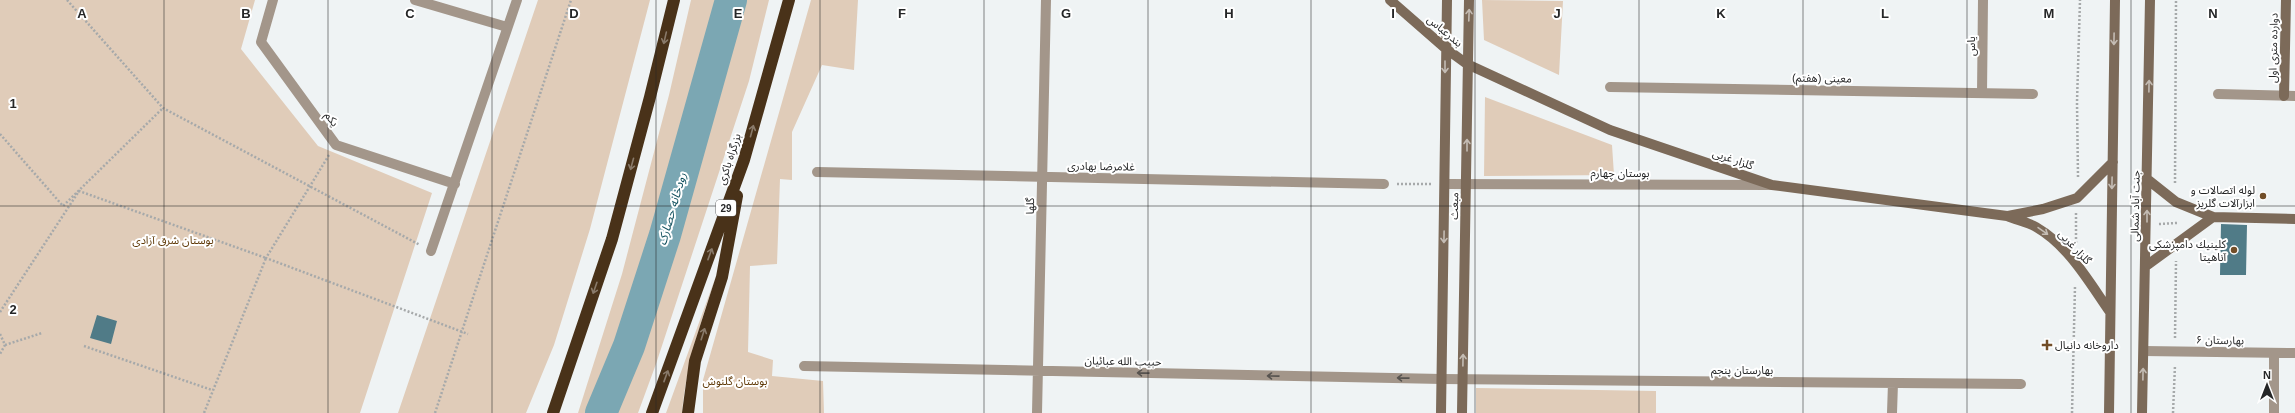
<svg xmlns="http://www.w3.org/2000/svg" width="2295" height="413" font-family="Arial,'Noto Sans Arabic',sans-serif">
  <rect width="100%" height="100%" fill="#eff3f4"/>
  <path fill="#e0ccb9" d="M 0,0 L 255,0 L 241,49 L 318,146 L 432,193 L 360,413 L 0,413 Z
    M 538,0 L 650,0 L 590,229 L 554,345 L 526,413 L 398,413 Z
    M 691,0 L 769,0 L 749,81 L 656,364 L 638,413 L 578,413 L 622,274 L 669,95 Z
    M 811,0 L 858,0 L 854,70 L 822,65 L 792,132 L 792,180 L 780,179 L 777,264 L 750,266 L 748,352 L 773,360 L 772,376 L 823,381 L 824,413 L 703,413 L 703,380 Z
    M 1482,0 L 1563,1 L 1559,75 L 1484,40 Z
    M 1485,97 L 1612,145 L 1614,175 L 1484,176 Z
    M 716,276 C 701,322 686,365 682,413 L 666,413 Z
    M 1476,388 L 1656,391 L 1656,413 L 1476,413 Z"/>
  <g fill="none" stroke-linecap="round" stroke-linejoin="round">
    <path stroke="#7ba7b3" stroke-width="32" d="M 601,413 L 629,346 L 665,235 L 731,0"/>
  </g>
  <path fill="#507b87" d="M 2221,224 L 2247,225 L 2246,275 L 2220,275 Z
    M 97,315 L 117,321 L 111,344 L 90,338 Z"/>
  <g fill="none" stroke-linecap="round" stroke-linejoin="round">
    <path stroke="#a6a9aa" stroke-width="2.5" stroke-dasharray="2 2" stroke-linecap="butt" d="M 67,0 L 163,108 L 420,245
      M 0,134 L 63,206 L 163,108
      M 329,155 L 266,258 L 468,334
      M 2078,177 L 2077,102 L 2080,0
      M 2175,183 L 2176,0
      M 1397,184 L 1432,184
      M 2159,224 L 2177,223
      M 2076,243 L 2076,213
      M 0,312 L 79,191 L 266,258 L 204,413
      M 0,334 L 5,345 L 0,354
      M 2175,338 L 2176,261
      M 5,345 L 42,333
      M 84,346 L 212,390
      M 435,413 L 571,0
      M 2072,413 L 2075,286
      M 2173,413 L 2175,365"/>
    <path stroke="#a3968a" stroke-width="10" d="M 273,0 L 261,42 L 336,145 L 455,184
      M 415,0 L 507,27
      M 1610,87 L 2033,94
      M 1982,93 L 1983,0
      M 2218,94 L 2295,96
      M 817,172 L 1384,184
      M 1445,184 L 1770,185
      M 431,251 L 517,0
      M 2144,351 L 2295,353
      M 804,366 L 1442,379 L 2021,384
      M 1037,413 L 1046,0
      M 1892,413 L 1893,383
      M 2274,413 L 2274,353"/>
    <path stroke="#7c6a59" stroke-width="10" d="M 1390,0 L 1445,48 L 1467,64 L 1610,130 L 1772,185 L 2007,216 C 2016,220 2027,222 2036,227 C 2069,246 2089,282 2110,312
      M 2284,96 L 2286,0
      M 2147,179 L 2176,202 L 2213,217 L 2295,219
      M 2008,216 L 2043,209 L 2077,198 L 2113,162
      M 2146,266 L 2213,217
      M 1441,413 L 1447,0
      M 1462,413 L 1469,0
      M 2109,413 L 2115,0
      M 2142,413 L 2150,0"/>
    <path stroke="#493219" stroke-width="12" d="M 553,413 L 612,239 L 650,97 L 674,0
      M 652,413 L 744,160 L 789,0
      M 688,413 L 695,361 L 722,277 L 737,196"/>
  </g>
  <defs><path id="oneway-shaft" d="M-6 0H5M1.5-3L5.5 0L1.5 3" fill="none" stroke-width="1.6" stroke-linecap="round" stroke-linejoin="round"/></defs>
  <g stroke="#c4bcb4">
    <use href="#oneway-shaft" transform="translate(1469 15) rotate(-88)"/>
    <use href="#oneway-shaft" transform="translate(2114 39) rotate(91)"/>
    <use href="#oneway-shaft" transform="translate(1445 67) rotate(90)"/>
    <use href="#oneway-shaft" transform="translate(2149 86) rotate(-89)"/>
    <use href="#oneway-shaft" transform="translate(1467 145) rotate(-90)"/>
    <use href="#oneway-shaft" transform="translate(2112 183) rotate(91)"/>
    <use href="#oneway-shaft" transform="translate(2147 216) rotate(-90)"/>
    <use href="#oneway-shaft" transform="translate(2043 231) rotate(35)"/>
    <use href="#oneway-shaft" transform="translate(1444 237) rotate(91)"/>
    <use href="#oneway-shaft" transform="translate(1463 360) rotate(-89)"/>
    <use href="#oneway-shaft" transform="translate(2143 374) rotate(-89)"/>
  </g>
  <g stroke="#897a6a">
    <use href="#oneway-shaft" transform="translate(665 38) rotate(103)"/>
    <use href="#oneway-shaft" transform="translate(752 131) rotate(-75)"/>
    <use href="#oneway-shaft" transform="translate(632 164) rotate(105)"/>
    <use href="#oneway-shaft" transform="translate(710 254) rotate(-70)"/>
    <use href="#oneway-shaft" transform="translate(595 288) rotate(109)"/>
    <use href="#oneway-shaft" transform="translate(703 334) rotate(-72)"/>
    <use href="#oneway-shaft" transform="translate(666 376) rotate(-70)"/>
  </g>
  <g stroke="#57534f">
    <use href="#oneway-shaft" transform="translate(1143 373) rotate(-179)"/>
    <use href="#oneway-shaft" transform="translate(1273 376) rotate(-179)"/>
    <use href="#oneway-shaft" transform="translate(1403 378) rotate(-179)"/>
  </g>
  <path fill="none" stroke="#252627" stroke-width="1" stroke-opacity="0.55" d="M 164,0 L 164,413M 328,0 L 328,413M 492,0 L 492,413M 656,0 L 656,413M 820,0 L 820,413M 984,0 L 984,413M 1148,0 L 1148,413M 1311,0 L 1311,413M 1475,0 L 1475,413M 1639,0 L 1639,413M 1803,0 L 1803,413M 1967,0 L 1967,413M 2131,0 L 2131,413M 0,206 L 2295,206"/>
  <g fill="#724e28" stroke="#fff" stroke-width="1.5">
    <circle cx="2263" cy="196" r="4"/>
    <circle cx="2234" cy="250" r="4"/>
    <path d="M2045 339h4v4h4v4h-4v4h-4v-4h-4v-4h4z"/>
  </g>
  <g text-anchor="middle" stroke-width="4" stroke-linejoin="round" paint-order="stroke">
    <rect fill="#fff" stroke="#666768" stroke-width="1" x="716" y="200" width="20" height="16" rx="3"/>
    <g font-size="10" font-weight="bold" fill="#252627">
      <text x="726" y="212">29</text>
    </g>
    <g font-size="11" fill="#252627" stroke="#fff">
      <text transform="translate(1445 31) rotate(40)" y="4">بندرعباس</text>
      <text transform="translate(1971 46) rotate(-90)" y="4">یاس</text>
      <text transform="translate(2273 48) rotate(-89)" y="4">دوارده متری اول</text>
      <text transform="translate(1822 78) rotate(1)" y="4">معینی (هفتم)</text>
      <text transform="translate(332 119) rotate(54)" y="4">یکم</text>
      <text transform="translate(729 159) rotate(-72)" y="4">بزرگراه باکری</text>
      <text transform="translate(1733 159) rotate(19)" y="4">گلزار غربی</text>
      <text transform="translate(1101 166) rotate(1)" y="4">غلامرضا بهادری</text>
      <text x="1620" y="177">بوستان چهارم</text>
      <text transform="translate(1030 206) rotate(-89)" y="4">گلها</text>
      <text transform="translate(1454 206) rotate(-89)" y="4">مبعث</text>
      <text transform="translate(2135 206) rotate(-89)" y="4">جنت آباد شمالی</text>
      <text transform="translate(2075 247) rotate(47)" y="4">گلزار غربی</text>
      <text transform="translate(2220 340) rotate(1)" y="4">بهارستان ۶</text>
      <text transform="translate(1123 361) rotate(1)" y="4">حبیب الله عبائیان</text>
      <text x="1742" y="374">بهارستان پنجم</text>
    </g>
    <g font-size="11" fill="#252627" stroke="#fff" text-anchor="end">
      <text x="2255" y="194">لوله اتصالات و<tspan x="2255" dy="13">ابزارآلات گلریز</tspan></text>
      <text x="2226" y="248">كلينيك دامپزشكی<tspan x="2226" dy="13">آناهيتا</tspan></text>
      <text x="2055" y="349" text-anchor="start">داروخانه دانیال</text>
    </g>
    <g font-size="11" fill="#5f3907" stroke="#fff">
      <text x="173" y="244">بوستان شرق آزادی</text>
      <text x="735" y="385">بوستان گلنوش</text>
    </g>
    <g font-size="12" font-style="italic" fill="#0d4d5b" stroke="#fff">
      <text transform="translate(672 209) rotate(-74)" y="4">رودخانه حصارک</text>
    </g>
  </g>
  <g font-size="13" text-anchor="middle" font-weight="bold" fill="#252627" stroke="#fff" stroke-width="4" stroke-linejoin="round" paint-order="stroke">
    <text x="82" y="18">A</text>
    <text x="246" y="18">B</text>
    <text x="410" y="18">C</text>
    <text x="574" y="18">D</text>
    <text x="738" y="18">E</text>
    <text x="902" y="18">F</text>
    <text x="1066" y="18">G</text>
    <text x="1229" y="18">H</text>
    <text x="1393" y="18">I</text>
    <text x="1557" y="18">J</text>
    <text x="1721" y="18">K</text>
    <text x="1885" y="18">L</text>
    <text x="2049" y="18">M</text>
    <text x="2213" y="18">N</text>
    <text x="13" y="108">1</text>
    <text x="13" y="314">2</text>
  </g>
  <g transform="translate(2267 385)" stroke="#ffffff" stroke-width="3" paint-order="stroke">
  <path d="M0-3L7 15L0 10L-7 15Z" fill="#252627"/>
  <text y="-6" font-size="11" font-weight="bold" text-anchor="middle" fill="#252627">N</text>
  </g>
</svg>
